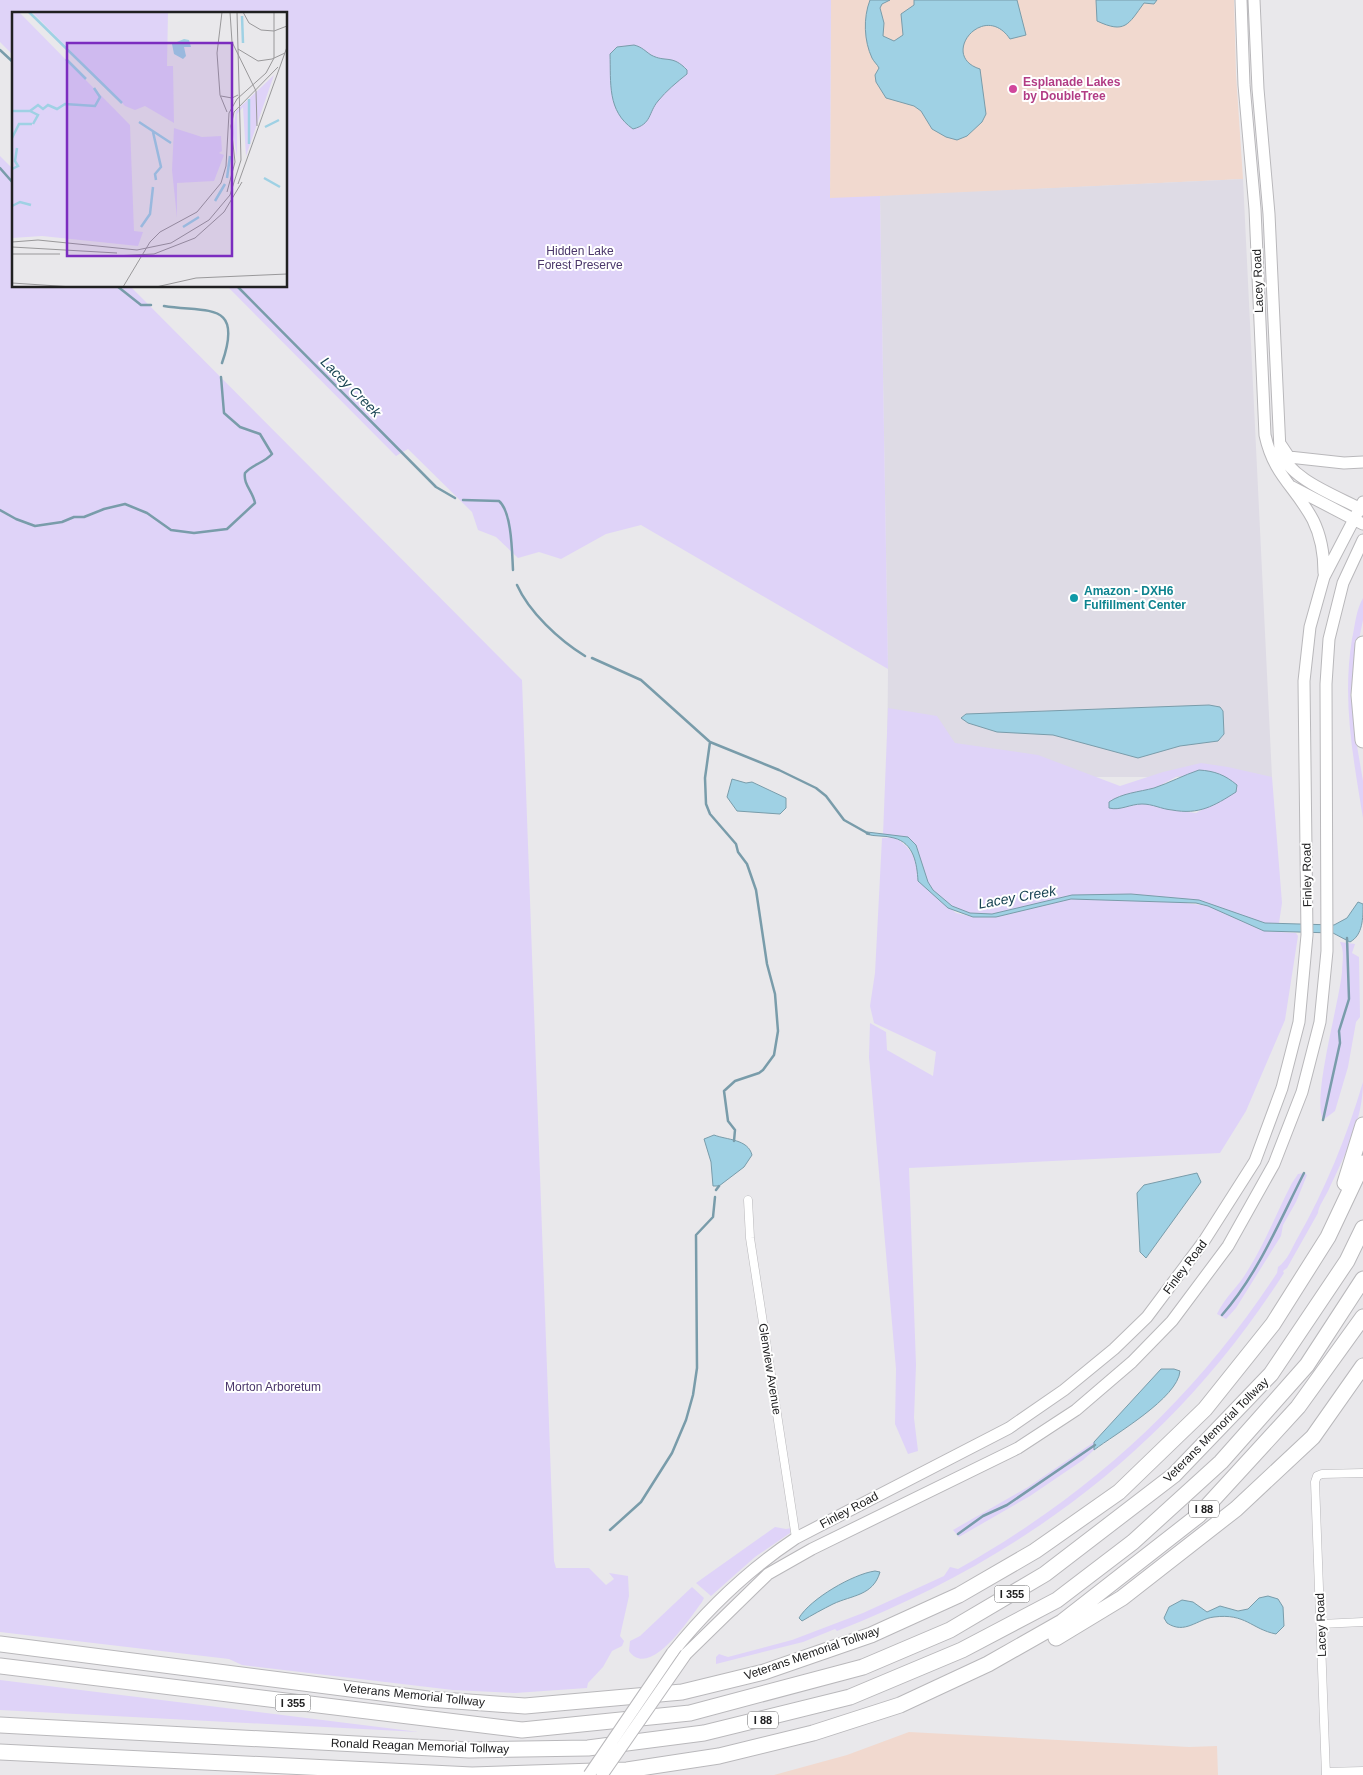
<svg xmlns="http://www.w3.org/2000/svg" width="1363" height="1775" font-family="Helvetica,sans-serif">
  <rect width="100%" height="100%" fill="#e9e8eb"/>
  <path fill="#f1d9cf" d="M 831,0 L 1234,0 L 1236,74 L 1243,179 L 830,199 Z
    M 909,1732 L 1189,1747 L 1217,1746 L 1218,1775 L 774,1775 L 847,1755 Z"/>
  <path fill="#dedbe5" d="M 1243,179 L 1272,777 L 887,777 L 888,669 L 880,196 Z"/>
  <path fill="#dfd3f8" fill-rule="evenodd" d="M 0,0 L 831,0 L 830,198 L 880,196 L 888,669 L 641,525 L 606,534 L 561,559 L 539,552 L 518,558 L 496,537 L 478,530 L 472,512 L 408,449 L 396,456 L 227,286 L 286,286 L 286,14 L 14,14 L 14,56 L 0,42 Z
    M 0,156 L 14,170 L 14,286 L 130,286 L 522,680 L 554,1561 L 556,1568 L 589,1568 L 606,1585 L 614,1579 L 609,1573 L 628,1576 L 629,1596 L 620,1636 L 624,1641 L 622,1646 L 612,1651 L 603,1667 L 588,1683 L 587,1688 L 515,1693 L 453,1690 L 242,1665 L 229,1659 L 0,1632 Z
    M 1363,598 L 1363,620 L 1356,654 L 1353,690 L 1350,695 L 1353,697 L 1355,734 L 1363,781 L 1363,818 C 1353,757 1342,700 1352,639 C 1355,625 1356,610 1363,598 Z
    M 888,708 L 937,716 L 955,743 L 1038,755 L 1120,786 L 1163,772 L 1201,763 L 1228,767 L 1272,777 L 1282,903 L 1279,923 L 1265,923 L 1254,920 L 1199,900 L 1131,894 L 1072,895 L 992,914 L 970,913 L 952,906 L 933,890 L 928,882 L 916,845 L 908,837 L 883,835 ZM 1178,776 L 1237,785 L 1236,792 L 1196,813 L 1171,810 L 1153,804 L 1131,804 L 1117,797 L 1157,787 Z
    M 894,837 C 913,848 917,861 919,881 L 956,913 L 973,917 L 996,917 L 1071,899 L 1178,902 L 1208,906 L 1264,931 L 1296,933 L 1298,936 L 1285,1020 L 1246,1111 L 1220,1153 L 909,1168 L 916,1365 L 914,1418 L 918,1451 L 908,1454 L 895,1424 L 896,1369 L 869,1057 L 870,1023 L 886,1032 L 887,1050 L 933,1076 L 936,1052 L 874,1023 L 870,1006 L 875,973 L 882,838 Z
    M 1340,942 L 1355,944 L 1352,953 L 1359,957 L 1360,1017 L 1356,1022 L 1348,1067 L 1335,1111 L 1323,1120 C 1312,1097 1339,1004 1342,972 C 1342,962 1345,952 1340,942 Z
    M 1363,1082 C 1363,1120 1345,1155 1329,1189 C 1326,1196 1318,1207 1318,1213 L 1287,1268 L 1283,1271 L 1284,1273 C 1174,1445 1025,1557 837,1631 L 835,1629 L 803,1642 L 716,1664 L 716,1657 L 719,1654 L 728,1657 L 792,1640 L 863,1613 L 944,1576 L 950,1567 L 958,1569 C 1092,1493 1193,1401 1277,1273 L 1278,1267 C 1287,1261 1292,1248 1297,1239 C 1325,1190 1347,1136 1363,1082 Z
    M 1304,1173 L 1307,1175 L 1296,1202 L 1283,1225 L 1281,1236 L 1236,1308 L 1226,1319 L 1217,1314 C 1224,1298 1239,1286 1248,1270 C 1265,1243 1277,1212 1292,1183 L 1298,1174 Z
    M 1094,1442 L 1094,1450 L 1083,1460 L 1030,1496 L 959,1537 L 953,1530 L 1028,1487 Z
    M 775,1527 L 786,1529 L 791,1528 L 790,1533 L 755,1557 L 711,1596 L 696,1583 Z
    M 692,1587 L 704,1598 L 702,1602 C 691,1616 650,1681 629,1651 L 630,1641 L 640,1636 Z
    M 0,1680 L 419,1732 L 0,1710 Z"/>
  <path fill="#9fd1e4" stroke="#799caa" d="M 870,0 L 890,0 L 882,4 L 880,8 L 884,23 L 883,36 L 894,41 L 903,35 L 901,14 L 914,5 L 914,0 L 1017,0 L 1026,35 L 1010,39 C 984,0 938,56 980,69 L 986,114 L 982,122 L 967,136 L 957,140 L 946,137 L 932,129 L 921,111 L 914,106 L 886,98 L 876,82 L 875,75 L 879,68 C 877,64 874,62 872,58 C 864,41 863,18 870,0 Z
    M 1096,0 L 1157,0 L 1154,4 L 1144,3 C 1128,25 1125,34 1097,21 Z
    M 634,45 C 642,47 645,51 651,55 C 666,63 672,54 687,70 L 687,74 C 677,82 666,91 658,101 C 648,113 652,124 633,129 C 607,111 611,83 610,54 L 617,47 Z
    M 1209,705 L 1220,707 L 1223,711 L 1224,734 L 1218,741 L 1180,746 L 1138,758 L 1053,735 L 997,732 L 968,723 L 961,718 L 966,714 Z
    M 1199,770 C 1215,771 1225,775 1237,785 L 1236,792 C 1214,806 1199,815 1172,810 C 1161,809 1153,804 1142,804 C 1130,804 1120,811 1109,808 L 1109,802 C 1122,793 1139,792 1154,788 C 1169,783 1184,775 1199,770 Z
    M 732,779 L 746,783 L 752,782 L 786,798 L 786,808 L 780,814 L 737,811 L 727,797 Z
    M 867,832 L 908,837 L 916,845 L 928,882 L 933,890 L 952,906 L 970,913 L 992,914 L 1072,895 L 1131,894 L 1199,900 L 1265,923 L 1334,925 L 1347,918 L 1358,902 L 1363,904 C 1363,918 1363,935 1350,942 L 1333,933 L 1264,931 L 1208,906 L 1196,903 L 1071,899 L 996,917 L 973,917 L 948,908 L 918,881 C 917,864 914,843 894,838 C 885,835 875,837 866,834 Z
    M 714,1135 C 727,1140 748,1139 752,1155 L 744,1167 L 719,1186 L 713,1186 L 711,1162 L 704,1139 Z
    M 1197,1173 L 1201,1182 L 1146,1258 L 1140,1252 L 1137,1193 L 1144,1185 Z
    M 1161,1369 L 1174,1369 L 1180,1371 C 1178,1398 1115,1434 1094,1450 L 1094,1442 Z
    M 875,1571 L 880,1572 C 873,1596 852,1595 833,1604 C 823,1609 812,1615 802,1621 L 799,1618 C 810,1599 853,1574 875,1571 Z
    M 1268,1596 L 1278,1599 L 1283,1607 L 1284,1626 L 1276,1634 C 1251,1629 1246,1613 1214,1617 C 1197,1619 1185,1635 1167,1623 L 1164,1618 L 1169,1607 L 1182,1600 L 1193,1602 L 1207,1612 L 1220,1606 L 1238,1611 L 1248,1609 L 1259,1598 Z"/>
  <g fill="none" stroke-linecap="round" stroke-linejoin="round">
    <path stroke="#799caa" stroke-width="2.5" d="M 0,50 L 14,63
      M 0,168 L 14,184
      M 117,286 L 141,305 L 151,305
      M 237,286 L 436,487 L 455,498
      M 164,306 C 206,313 244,300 222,363
      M 463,500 L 499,501 C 512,512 512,553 513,570
      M 0,510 L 16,519 L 35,526 L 62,522 L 74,517 L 84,517 L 104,509 L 125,504 L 147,513 L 171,530 L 194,533 L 227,529 L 255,503 C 253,492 243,484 245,473 C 253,464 264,463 272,454 L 260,434 L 240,427 L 224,413 L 221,377
      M 517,585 C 529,612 559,640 585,656
      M 592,658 L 641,680 L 710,742 L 779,770 L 816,788 L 826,796 L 844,820 L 869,834
      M 710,742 L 705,778 L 706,804 L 710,814 L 736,844 L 738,852 L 747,864 L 756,890 L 767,964 L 775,994 L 778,1031 L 774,1055 L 763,1070 L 759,1073 L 735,1081 L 724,1091 L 728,1121 L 735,1130 L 734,1141
      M 1323,1120 L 1340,1043 L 1339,1031 L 1349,999 L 1347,938
      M 716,1190 L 719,1186
      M 1222,1315 C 1258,1274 1279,1222 1304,1173
      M 610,1530 L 641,1502 L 672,1453 L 686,1420 L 693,1395 L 697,1368 L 696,1235 L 713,1217 L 715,1197
      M 958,1534 L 983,1516 L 1007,1505 L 1095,1445"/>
    <defs>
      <path id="street" d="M 748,1200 L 750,1238 L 796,1538
        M 1321,1624 L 1363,1622
        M 1326,1772 L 1363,1771
        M 1326,1775 L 1315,1482 L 1317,1476 L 1322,1474 L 1363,1473"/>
      <path id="secondary" d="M 1241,0 L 1244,85 L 1255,209 L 1265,435 C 1274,476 1295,486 1313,520 C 1321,536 1324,554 1324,573
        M 1254,0 L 1258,89 L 1269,214 L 1280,450 C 1288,479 1337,496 1363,510
        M 1281,445 L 1289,457 L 1344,463 L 1363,462
        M 1292,487 L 1363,524
        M 672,1653 C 708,1608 748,1570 796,1538 L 1009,1428 L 1064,1390 L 1114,1349 L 1147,1317 L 1204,1241 L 1255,1161 L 1282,1088 L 1299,1022 L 1307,935 L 1304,681 L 1310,627 L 1324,577 L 1363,502
        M 686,1654 L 768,1574 L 812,1549 L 1018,1448 L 1076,1410 L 1132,1362 L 1172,1321 L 1228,1246 L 1274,1164 L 1302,1092 L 1320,1022 L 1327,951 L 1326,684 L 1329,639 L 1343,583 L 1363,540"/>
      <path id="highway" d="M 1363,644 L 1359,695 L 1363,740
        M 1345,1183 L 1363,1125
        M 1056,1638 L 1122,1598 L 1236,1509 L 1313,1437 L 1363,1366
        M 0,1644 L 428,1699 L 525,1706 L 682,1692 L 764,1672 L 871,1635 L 959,1595 L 1035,1551 L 1119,1492 L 1205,1409 L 1273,1324 L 1328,1237 L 1363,1163
        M 0,1666 L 522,1730 L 690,1713 L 863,1667 L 950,1630 L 1045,1574 L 1174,1475 L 1271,1374 L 1347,1261 L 1363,1228
        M 0,1725 L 469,1750 L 588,1748 L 704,1733 L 850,1697 L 962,1650 L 1057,1600 L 1133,1542 L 1221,1462 L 1307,1365 L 1363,1279
        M 0,1752 L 472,1775 L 627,1770 L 719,1756 L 813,1733 L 900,1705 L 988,1664 L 1062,1622 L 1199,1515 L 1298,1407 L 1363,1317"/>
    </defs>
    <use href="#street" stroke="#b9b8bb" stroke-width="9"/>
    <use href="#secondary" stroke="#b9b8bb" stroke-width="13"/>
    <use href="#highway" stroke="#b9b8bb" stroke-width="17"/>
    <use href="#street" stroke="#fff" stroke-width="8"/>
    <use href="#secondary" stroke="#fff" stroke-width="11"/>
    <use href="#highway" stroke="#fff" stroke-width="15"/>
    <defs>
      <path id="secondary-bridge" d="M 589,1775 L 672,1653
        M 602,1775 L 686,1654"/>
    </defs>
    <use href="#secondary-bridge" stroke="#b9b8bb" stroke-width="13" stroke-linecap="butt"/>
    <use href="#secondary-bridge" stroke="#fff" stroke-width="11"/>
  </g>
  <circle fill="#d1479c" stroke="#fff" stroke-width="2" cx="1013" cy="89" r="5"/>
  <circle fill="#0f9aa8" stroke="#fff" stroke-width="2" cx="1074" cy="598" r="5"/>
  <g text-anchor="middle" stroke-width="4" stroke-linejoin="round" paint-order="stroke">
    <g fill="#fff" stroke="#636364" stroke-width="1">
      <rect x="1189" y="1500.5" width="30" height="17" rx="4"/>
      <rect x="994.5" y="1585.5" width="35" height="17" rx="4"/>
      <rect x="275.5" y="1694.5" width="35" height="17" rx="4"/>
      <rect x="748" y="1711.5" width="30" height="17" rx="4"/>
    </g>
    <g font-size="11" font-weight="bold" fill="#202021">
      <text x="1204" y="1513">I 88</text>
      <text x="1012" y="1598">I 355</text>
      <text x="293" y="1707">I 355</text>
      <text x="763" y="1724">I 88</text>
    </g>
    <g font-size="12" font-weight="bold" fill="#b23c85" stroke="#fff" text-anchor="start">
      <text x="1023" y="86">Esplanade Lakes<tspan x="1023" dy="14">by DoubleTree</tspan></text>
    </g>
    <g font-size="12" fill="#4a366a" stroke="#fff">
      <text x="580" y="255">Hidden Lake<tspan x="580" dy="14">Forest Preserve</tspan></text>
      <text x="273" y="1391">Morton Arboretum</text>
    </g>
    <g font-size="12" fill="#202021" stroke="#fff">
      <text transform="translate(1258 281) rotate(-92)" y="4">Lacey Road</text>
      <text transform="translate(1307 875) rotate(-91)" y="4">Finley Road</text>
      <text transform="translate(1185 1267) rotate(-53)" y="4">Finley Road</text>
      <text transform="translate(770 1369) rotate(81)" y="4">Glenview Avenue</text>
      <text transform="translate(1216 1430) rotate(-45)" y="4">Veterans Memorial Tollway</text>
      <text transform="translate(849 1510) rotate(-28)" y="4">Finley Road</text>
      <text transform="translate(1321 1625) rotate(-92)" y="4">Lacey Road</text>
      <text transform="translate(812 1653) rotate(-19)" y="4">Veterans Memorial Tollway</text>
      <text transform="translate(414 1695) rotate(6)" y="4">Veterans Memorial Tollway</text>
      <text transform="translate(420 1746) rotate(2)" y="4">Ronald Reagan Memorial Tollway</text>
    </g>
    <g font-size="12" font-weight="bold" fill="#0d838f" stroke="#fff" text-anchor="start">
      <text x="1084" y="595">Amazon - DXH6<tspan x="1084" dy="14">Fulfillment Center</tspan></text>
    </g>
    <g font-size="14" font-style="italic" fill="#1a4554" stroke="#fff">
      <text transform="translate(351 387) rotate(45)" y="5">Lacey Creek</text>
      <text transform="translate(1017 897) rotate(-10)" y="5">Lacey Creek</text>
    </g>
  </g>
  <g transform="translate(12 12)">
    <rect width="275" height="275" fill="#e9e8eb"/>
    <path d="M 0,0 L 156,0 L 155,54 L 161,54 L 162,111 L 133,94 L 123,98 L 113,94 L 21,1 L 8,1 L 118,113 L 122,219 L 131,220 L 126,234 L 30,224 L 0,226 ZM 262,63 L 234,144 L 231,95 L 225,102 L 225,145 L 221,121 L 224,99 ZM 162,116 L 190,125 L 209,124 L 210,139 L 207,141 L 212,143 L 202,169 L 165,171 L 165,206 L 160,158 Z" fill="#dfd3f8"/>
    <path d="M 172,27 L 177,28 L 179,35 L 172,35 L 174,44 L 171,47 L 162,42 L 160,32 Z" fill="#9fd1e4"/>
    <path fill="none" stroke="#9fd1e4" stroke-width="2.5" d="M 17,0 L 110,91M 230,4 L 231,31M 54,47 L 74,67M 0,99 L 18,99 L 26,93 L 31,97 L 36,93 L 45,97 L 53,92 L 83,94 L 88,85 L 82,76M 18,99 L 26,103 L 21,112M 127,110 L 159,131M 253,115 L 267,108M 141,120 L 149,155 L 143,162 L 144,168M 0,126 L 7,112 L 20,112M 237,132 L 237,87M 0,157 L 6,154 L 3,149 L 5,136M 215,166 L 218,144M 252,166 L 268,175M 203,189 L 213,172M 0,194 L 8,190 L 19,193M 129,215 L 138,202 L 141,175M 171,215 L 187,205"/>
    <path fill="none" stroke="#99989a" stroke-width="1" d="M 210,0 L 205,41 L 208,83 L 215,100M 218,0 L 220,30 L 244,79 L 245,114M 231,0 L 237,11 L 249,18 L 262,19 L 275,14M 226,37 L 246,49 L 260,47 L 273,41M 209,84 L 220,86 L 226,83M 226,172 L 275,35M 215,180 L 223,150 L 219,114 L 222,100 L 266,55M 0,230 L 26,228 L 125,238 L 159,231 L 197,208 L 218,183 L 229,148 L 225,0M 0,235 L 105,241M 0,242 L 48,242M 102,244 L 142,242 L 183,226 L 212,200 L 230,170M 0,271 L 61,275M 111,275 L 138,230 L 148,220 L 185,200 L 209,171 L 214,154 L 217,101 L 225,87 L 254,61 L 262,46 L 262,0M 144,275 L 184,266 L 275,262"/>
    <path fill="#7b2cbf" fill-opacity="0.15" stroke="#7b2cbf" stroke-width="2.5" d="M 55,31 L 220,31 L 220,244 L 55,244 Z"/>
    <rect width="275" height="275" fill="none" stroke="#202021" stroke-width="2.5"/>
  </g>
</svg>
